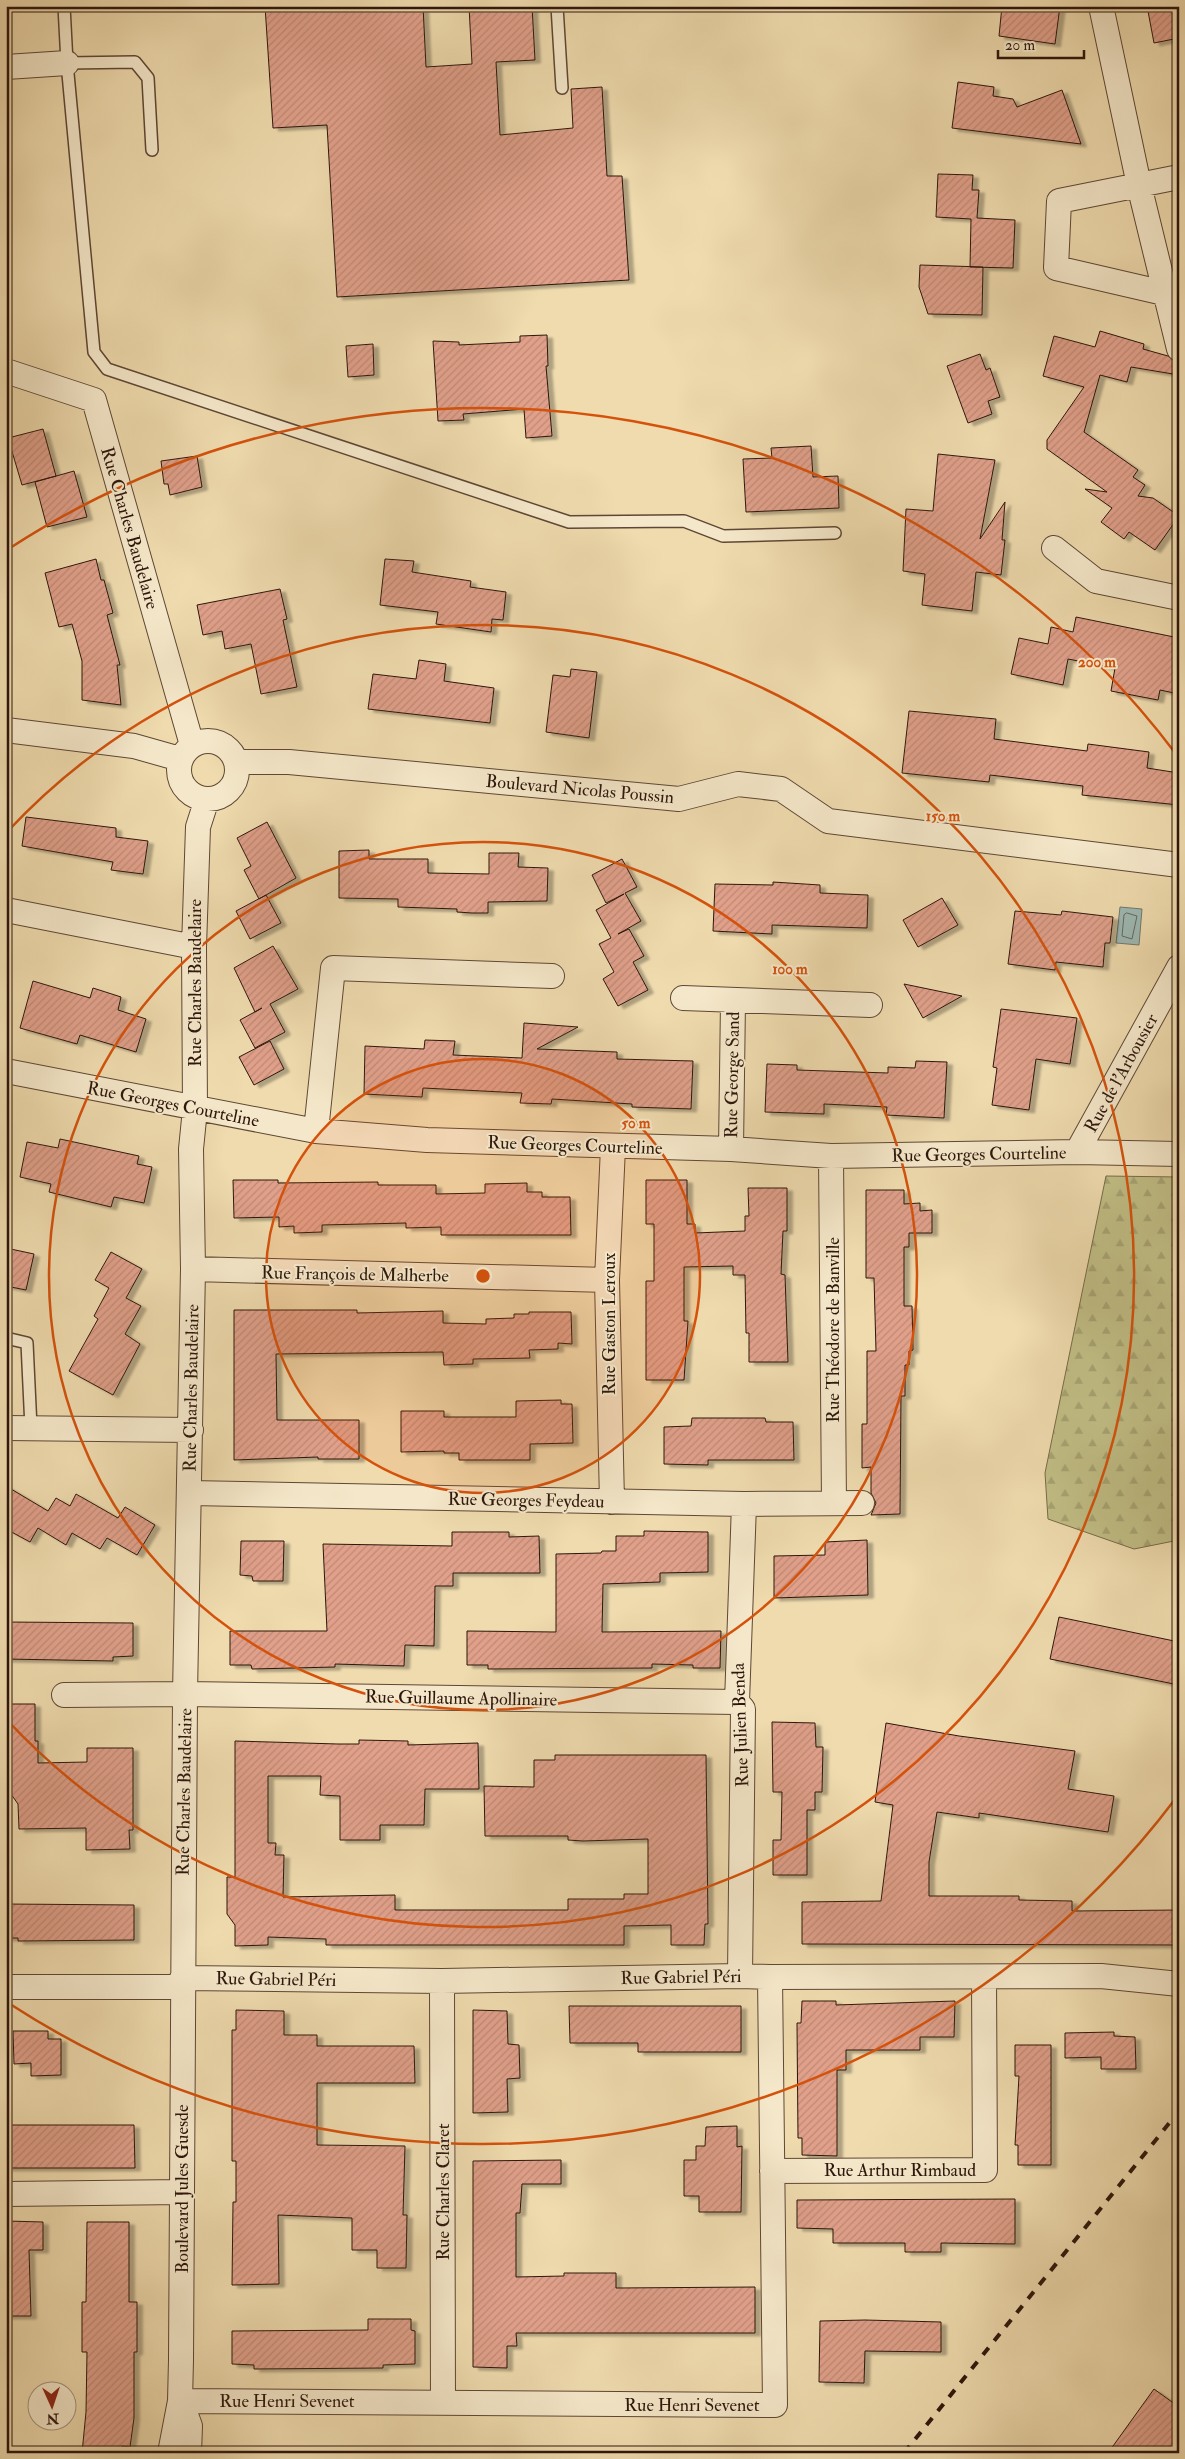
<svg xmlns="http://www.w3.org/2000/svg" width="1185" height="2459" font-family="'IM FELL Double Pica',serif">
  <defs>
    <pattern id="forest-firs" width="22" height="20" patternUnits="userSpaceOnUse" patternTransform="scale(1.25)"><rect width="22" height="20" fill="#c1be85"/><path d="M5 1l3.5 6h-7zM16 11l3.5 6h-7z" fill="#a6a372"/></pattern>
    <pattern id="building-hatch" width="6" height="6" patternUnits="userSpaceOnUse" patternTransform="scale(1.25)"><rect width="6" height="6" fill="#e0a08a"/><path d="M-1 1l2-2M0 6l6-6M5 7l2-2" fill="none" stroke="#c08976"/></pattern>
    <filter id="shadow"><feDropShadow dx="5.5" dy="3" stdDeviation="1" flood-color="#0004"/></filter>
  </defs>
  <rect width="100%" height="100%" fill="#efdbae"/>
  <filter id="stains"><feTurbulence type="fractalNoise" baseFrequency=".004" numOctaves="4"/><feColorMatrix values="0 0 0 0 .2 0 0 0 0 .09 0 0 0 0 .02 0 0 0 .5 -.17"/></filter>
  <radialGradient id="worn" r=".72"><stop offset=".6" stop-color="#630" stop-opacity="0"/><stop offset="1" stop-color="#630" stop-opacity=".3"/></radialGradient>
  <path fill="url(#forest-firs)" stroke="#776a49" d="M 1106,1176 L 1179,1177 L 1179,1540 L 1134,1549 L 1048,1519 L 1045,1473 Z"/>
  <path fill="#9db9b4" stroke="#707871" d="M 1120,907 L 1142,909 L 1139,945 L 1116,943 Z"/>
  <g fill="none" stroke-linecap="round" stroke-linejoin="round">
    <path stroke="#656860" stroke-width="1" d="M 1127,913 L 1137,916 L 1132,939 L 1122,936 L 1124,915 Z"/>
  </g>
  <path fill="url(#building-hatch)" stroke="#2d160d" filter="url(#shadow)" d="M 265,6 L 423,6 L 426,67 L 472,64 L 469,6 L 532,6 L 535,60 L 496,62 L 500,135 L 573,128 L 571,89 L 602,87 L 607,176 L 622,176 L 629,280 L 337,297 L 327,125 L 273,128 Z
    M 1002,6 L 1060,6 L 1055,44 L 999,36 Z
    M 1147,6 L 1179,6 L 1179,38 L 1154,43 Z
    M 958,82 L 994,87 L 993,96 L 1013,99 L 1017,107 L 1062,90 L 1081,144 L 952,128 Z
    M 938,174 L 973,175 L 972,190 L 979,190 L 977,218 L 1015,220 L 1013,268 L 970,267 L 971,219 L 936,217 Z
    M 920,265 L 983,267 L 982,315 L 928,314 L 919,287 Z
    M 1100,331 L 1144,344 L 1143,349 L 1168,356 L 1179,362 L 1179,375 L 1131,367 L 1127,382 L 1100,375 L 1084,432 L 1138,470 L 1133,477 L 1145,485 L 1138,496 L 1153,498 L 1179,516 L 1155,550 L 1129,532 L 1124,539 L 1101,522 L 1112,508 L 1085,489 L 1107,492 L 1047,449 L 1047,440 L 1084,387 L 1043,376 L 1054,336 L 1095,347 Z
    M 547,335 L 548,366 L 546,366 L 552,436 L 526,438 L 524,409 L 463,414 L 464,420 L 438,421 L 433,341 L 459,342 L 459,345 L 520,342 L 520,336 Z
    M 373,344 L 374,375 L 348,377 L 346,346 Z
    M 980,354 L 986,370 L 990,368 L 1000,397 L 988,401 L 992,414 L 968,423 L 947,366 Z
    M 43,429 L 56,476 L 22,485 L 8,438 Z
    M 811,446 L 813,477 L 838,476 L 839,508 L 746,512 L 743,459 L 772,458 L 771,448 Z
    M 938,454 L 995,460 L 980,539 L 1005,502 L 1002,540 L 1005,540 L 1001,575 L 976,572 L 972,611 L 922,605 L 925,574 L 903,571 L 906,509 L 933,511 Z
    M 197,456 L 202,487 L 170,495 L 168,484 L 164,484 L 161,461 Z
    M 74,471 L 87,517 L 47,527 L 35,482 Z
    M 96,559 L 101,580 L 104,580 L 113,613 L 107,615 L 120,665 L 117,665 L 121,705 L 82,700 L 82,661 L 72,624 L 59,627 L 45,573 Z
    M 385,559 L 414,561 L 412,572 L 471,581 L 470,587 L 506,592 L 503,620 L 492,619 L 491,632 L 436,624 L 438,612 L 380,605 Z
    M 280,589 L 287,619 L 283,620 L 297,687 L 261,694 L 251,644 L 225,649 L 222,631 L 203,635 L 197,605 Z
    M 1076,617 L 1179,638 L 1179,694 L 1160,690 L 1158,700 L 1111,691 L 1115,668 L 1068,659 L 1063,685 L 1011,674 L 1019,638 L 1048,644 L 1051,627 L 1073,632 Z
    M 419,660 L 446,664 L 444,681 L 494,688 L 490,723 L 368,709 L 373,674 L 416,679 Z
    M 571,669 L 597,672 L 589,738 L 546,732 L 553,675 L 570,677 Z
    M 909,711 L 996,719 L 994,739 L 1087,751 L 1088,744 L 1149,752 L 1147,768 L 1179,773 L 1179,805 L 1082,795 L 1083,786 L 990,775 L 989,782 L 902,773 Z
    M 26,817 L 116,828 L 116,837 L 148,841 L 143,874 L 111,870 L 113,862 L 22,846 Z
    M 267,822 L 296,878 L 259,899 L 244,870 L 251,866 L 237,838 Z
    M 369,850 L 369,859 L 428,859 L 428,873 L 489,874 L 489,853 L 519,853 L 518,867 L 548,868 L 547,901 L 488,902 L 488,913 L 472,913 L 457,912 L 457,909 L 398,907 L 398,899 L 339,898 L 339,851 Z
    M 622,859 L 637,887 L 625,893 L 641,921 L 618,934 L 629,929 L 644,956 L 633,962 L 648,990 L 618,1006 L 603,979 L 614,972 L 599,944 L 611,938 L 596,910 L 624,894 L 606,903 L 592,875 Z
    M 773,882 L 820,885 L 820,893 L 868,895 L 867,928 L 772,925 L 772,934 L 713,931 L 715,884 L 773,885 Z
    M 266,895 L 281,923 L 250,939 L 236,911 Z
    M 942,898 L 958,925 L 918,947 L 903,920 Z
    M 1015,911 L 1061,915 L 1062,911 L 1113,917 L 1110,943 L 1105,943 L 1103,967 L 1056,962 L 1055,970 L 1008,964 Z
    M 273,946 L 298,989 L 270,1004 L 285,1032 L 255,1048 L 240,1020 L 262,1008 L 255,1012 L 234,968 Z
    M 33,981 L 90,998 L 93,988 L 121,997 L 118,1010 L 146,1019 L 136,1052 L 80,1035 L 77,1044 L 20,1028 Z
    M 904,984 L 962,996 L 923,1018 Z
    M 1001,1009 L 1077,1018 L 1070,1064 L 1036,1059 L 1029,1110 L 992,1105 L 997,1068 L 993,1067 Z
    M 524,1023 L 578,1027 L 537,1049 L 617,1052 L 617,1059 L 693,1061 L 691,1109 L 632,1107 L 632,1104 L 552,1099 L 551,1104 L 520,1103 L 522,1093 L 423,1088 L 422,1097 L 364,1094 L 365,1046 L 424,1049 L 425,1040 L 455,1041 L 453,1055 L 522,1058 Z
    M 270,1041 L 284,1069 L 254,1085 L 239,1057 Z
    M 916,1061 L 947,1062 L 944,1118 L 886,1115 L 887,1107 L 824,1104 L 824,1114 L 765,1112 L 767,1064 L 797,1065 L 797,1070 L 888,1073 L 888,1067 L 915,1068 Z
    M 60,1139 L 139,1156 L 137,1164 L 152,1167 L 144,1203 L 114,1197 L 111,1207 L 49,1192 L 51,1184 L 20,1177 L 27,1142 L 58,1148 Z
    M 233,1180 L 278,1180 L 278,1183 L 378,1182 L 378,1185 L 436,1185 L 436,1194 L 485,1193 L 485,1184 L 527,1183 L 527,1192 L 542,1192 L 542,1197 L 570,1197 L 571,1235 L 441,1235 L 441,1227 L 406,1228 L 406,1223 L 322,1225 L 322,1232 L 294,1233 L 294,1226 L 279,1227 L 279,1217 L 234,1218 Z
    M 646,1180 L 687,1180 L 687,1224 L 695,1224 L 695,1233 L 745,1231 L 745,1216 L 749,1216 L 748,1188 L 787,1188 L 787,1231 L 783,1231 L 781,1274 L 785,1275 L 788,1362 L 749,1362 L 749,1333 L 746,1333 L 745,1275 L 733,1275 L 733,1266 L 684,1267 L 684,1321 L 688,1321 L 684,1380 L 646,1380 L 646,1281 L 654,1281 L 654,1224 L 646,1224 Z
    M 866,1190 L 904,1190 L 904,1204 L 920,1203 L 920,1211 L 932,1210 L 932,1233 L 909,1233 L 909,1247 L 904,1247 L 904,1306 L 912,1306 L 913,1350 L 909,1351 L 909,1365 L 905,1365 L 905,1396 L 901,1396 L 900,1514 L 871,1515 L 876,1503 L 871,1493 L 871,1467 L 862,1468 L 862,1424 L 867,1424 L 867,1351 L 876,1351 L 874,1278 L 866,1278 Z
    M 6,1248 L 34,1254 L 26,1290 L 6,1286 Z
    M 111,1252 L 142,1269 L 126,1298 L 141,1306 L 125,1334 L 140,1344 L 113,1395 L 69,1371 L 98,1319 L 94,1316 L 109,1288 L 95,1280 Z
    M 234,1310 L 357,1310 L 357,1313 L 443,1311 L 443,1323 L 486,1324 L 486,1319 L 514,1318 L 514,1314 L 529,1314 L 529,1312 L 571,1312 L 572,1344 L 558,1343 L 558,1349 L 529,1350 L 530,1358 L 473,1359 L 473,1364 L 444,1365 L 443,1352 L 276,1354 L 277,1420 L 359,1420 L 359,1459 L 318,1459 L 318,1457 L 234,1460 Z
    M 561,1400 L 561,1404 L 572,1404 L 573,1443 L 530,1444 L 530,1460 L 459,1460 L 459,1453 L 444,1453 L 444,1451 L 401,1452 L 401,1411 L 444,1411 L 444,1417 L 516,1417 L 516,1401 Z
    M 692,1418 L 765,1418 L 766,1422 L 793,1422 L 794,1460 L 708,1460 L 708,1465 L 664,1464 L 664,1427 L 691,1426 Z
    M 6,1486 L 48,1511 L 56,1498 L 70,1506 L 76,1494 L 118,1518 L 125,1507 L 155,1525 L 137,1555 L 107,1538 L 100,1549 L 72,1533 L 66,1545 L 38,1528 L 30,1542 L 6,1529 Z
    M 644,1531 L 708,1532 L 708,1572 L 660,1573 L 660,1582 L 603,1584 L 602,1632 L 721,1631 L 720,1668 L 693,1668 L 693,1665 L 652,1664 L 652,1668 L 488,1669 L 488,1665 L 467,1665 L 467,1631 L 556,1632 L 556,1554 L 601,1553 L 602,1551 L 616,1551 L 616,1536 L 644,1536 Z
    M 452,1532 L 509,1532 L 509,1537 L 539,1536 L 540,1573 L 453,1573 L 453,1586 L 435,1586 L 434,1646 L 405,1645 L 404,1666 L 335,1664 L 335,1667 L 252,1669 L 251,1665 L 230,1665 L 230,1631 L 327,1631 L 323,1544 L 452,1546 Z
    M 867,1540 L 868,1595 L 774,1598 L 774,1556 L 825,1555 L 825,1542 Z
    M 241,1541 L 284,1541 L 283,1581 L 253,1581 L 252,1576 L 240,1575 Z
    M 1059,1617 L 1179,1642 L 1179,1685 L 1050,1659 Z
    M 6,1622 L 133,1623 L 133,1656 L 113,1657 L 113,1661 L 6,1659 Z
    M 6,1704 L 35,1704 L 35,1741 L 38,1741 L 38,1763 L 87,1762 L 87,1748 L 133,1748 L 133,1830 L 129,1830 L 130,1849 L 86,1850 L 86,1828 L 19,1829 L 18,1804 L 6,1787 Z
    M 772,1722 L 815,1723 L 816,1747 L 823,1747 L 822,1792 L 815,1792 L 815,1810 L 807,1810 L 807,1875 L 773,1875 L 773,1840 L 781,1840 L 782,1792 L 773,1792 Z
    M 886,1723 L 959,1736 L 1075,1751 L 1068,1789 L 1114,1796 L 1108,1832 L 979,1813 L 979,1818 L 937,1812 L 929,1862 L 929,1896 L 1019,1896 L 1019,1900 L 1072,1901 L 1072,1911 L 1179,1910 L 1179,1945 L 802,1944 L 802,1902 L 881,1901 L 893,1805 L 875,1802 Z
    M 359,1740 L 408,1741 L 408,1745 L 478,1743 L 479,1789 L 425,1789 L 424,1825 L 380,1825 L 380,1840 L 340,1840 L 340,1796 L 320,1795 L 321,1776 L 268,1776 L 268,1843 L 276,1843 L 275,1855 L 284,1855 L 283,1897 L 395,1895 L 395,1910 L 568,1910 L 568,1899 L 624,1899 L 624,1894 L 648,1894 L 648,1839 L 583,1841 L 568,1840 L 568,1836 L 485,1836 L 484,1786 L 534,1787 L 534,1760 L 555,1760 L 555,1755 L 706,1755 L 708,1924 L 705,1924 L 704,1945 L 671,1945 L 671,1925 L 624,1926 L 624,1945 L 326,1945 L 326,1939 L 268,1937 L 268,1945 L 235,1946 L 235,1925 L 227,1914 L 227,1877 L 235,1877 L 235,1741 L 338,1744 L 359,1744 Z
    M 6,1904 L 134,1905 L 134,1940 L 18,1941 L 18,1938 L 6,1938 Z
    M 802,2001 L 836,2001 L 836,2005 L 955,2001 L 954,2037 L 920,2037 L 920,2050 L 846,2050 L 846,2070 L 837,2070 L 837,2156 L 802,2155 L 802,2138 L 798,2138 L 797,2023 L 801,2023 Z
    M 569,2006 L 741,2006 L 741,2052 L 638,2052 L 638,2043 L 570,2043 Z
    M 236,2010 L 284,2011 L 284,2035 L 317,2035 L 317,2046 L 414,2046 L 415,2083 L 317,2083 L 317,2145 L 405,2146 L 403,2215 L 407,2215 L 406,2268 L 377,2268 L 377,2250 L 352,2250 L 352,2218 L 278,2215 L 279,2284 L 232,2285 L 233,2202 L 236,2202 L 236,2161 L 232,2161 L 232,2030 L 236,2030 Z
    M 473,2010 L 507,2011 L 508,2044 L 519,2045 L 520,2078 L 507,2079 L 508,2112 L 473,2113 Z
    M 13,2031 L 48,2031 L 48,2039 L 61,2039 L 61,2075 L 31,2076 L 31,2063 L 14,2064 Z
    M 1114,2032 L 1114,2036 L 1135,2037 L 1136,2069 L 1101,2069 L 1101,2057 L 1065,2058 L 1065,2033 Z
    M 1015,2045 L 1051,2045 L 1051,2165 L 1018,2165 L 1018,2145 L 1015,2145 L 1019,2076 L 1015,2076 Z
    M 6,2125 L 134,2125 L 135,2168 L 6,2168 Z
    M 737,2126 L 737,2147 L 742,2146 L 741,2212 L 699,2212 L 699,2196 L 684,2196 L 684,2160 L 696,2160 L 696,2146 L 705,2146 L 706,2127 Z
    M 561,2160 L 561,2184 L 522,2184 L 520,2213 L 516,2213 L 516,2277 L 564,2276 L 564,2273 L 616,2273 L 616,2288 L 755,2287 L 755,2333 L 516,2333 L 517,2346 L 507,2346 L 507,2368 L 473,2367 L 473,2161 Z
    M 1015,2199 L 1015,2244 L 941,2243 L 941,2252 L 905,2252 L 905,2243 L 833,2243 L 833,2229 L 797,2228 L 797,2200 Z
    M 6,2221 L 43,2222 L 43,2250 L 29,2250 L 31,2316 L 6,2316 Z
    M 87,2222 L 129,2222 L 129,2302 L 137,2302 L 137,2352 L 134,2352 L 134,2418 L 130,2447 L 122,2446 L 121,2453 L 82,2453 L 86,2412 L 87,2352 L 82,2352 L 82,2302 L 86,2302 Z
    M 368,2319 L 411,2319 L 411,2330 L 415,2331 L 415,2364 L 383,2365 L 383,2368 L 254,2369 L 254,2365 L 232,2364 L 232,2331 L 368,2330 Z
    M 865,2320 L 941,2322 L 941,2352 L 865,2351 L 864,2383 L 819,2382 L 820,2321 Z
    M 1154,2389 L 1179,2407 L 1179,2453 L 1108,2453 Z"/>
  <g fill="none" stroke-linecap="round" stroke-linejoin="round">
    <defs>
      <path id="lane" d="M 64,6 L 67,63 L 94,352 L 107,369 L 569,522 L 684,521 L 723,536 L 835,533
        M 557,6 L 562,88
        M 67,63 L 135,62 L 148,78 L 152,150
        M 6,1338 L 27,1343 L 31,1428"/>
      <path id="street" d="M 1101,6 L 1139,185 L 1179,349
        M 6,67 L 67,63
        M 1164,293 L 1056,268 L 1059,201 L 1179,177
        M 6,371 L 94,400 L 192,745
        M 1054,548 L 1096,581 L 1179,598
        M 6,730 L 134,746 L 180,759
        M179 770a29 29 0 1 1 58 0a29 29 0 1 1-58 0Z
        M 237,762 L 289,762 L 679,799 L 738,784 L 781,789 L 828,821 L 1179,865
        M 6,910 L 194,947
        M 683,998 L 870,1005
        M 6,1071 L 316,1131 L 427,1140 L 731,1149 L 831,1156 L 1077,1152 L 1179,1154
        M 316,1131 L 333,968 L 552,976
        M 731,1149 L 733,1001
        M 1077,1152 L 1179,967
        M 831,1156 L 834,1503
        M 193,1269 L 607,1280
        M 6,1428 L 191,1430
        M 190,1493 L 744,1504 L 862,1503
        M 612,1502 L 607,1280 L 613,1147
        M 64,1695 L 185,1694 L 737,1702
        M 740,1976 L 743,1709 L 737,1702 L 744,1504
        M 182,1978 L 442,1981 L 740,1976 L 770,1977 L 1101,1976 L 1179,1984
        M 442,1981 L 443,2402
        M 6,1987 L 183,1987
        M 772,2171 L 985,2170 L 984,1977
        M 6,2194 L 182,2192
        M 180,2401 L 775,2405 L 770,1977
        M 183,2407 L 190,2426 L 189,2453
        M 170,2453 L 180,2401 L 181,2360 L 185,1694 L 193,1269 L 191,1149 L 195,1109 L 194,947 L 198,827 L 207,799"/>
    </defs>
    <use href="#lane" stroke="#5e4735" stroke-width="14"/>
    <use href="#street" stroke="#5e4735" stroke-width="26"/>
    <use href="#lane" stroke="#f5e8ca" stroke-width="11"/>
    <use href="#street" stroke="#f5e8ca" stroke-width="24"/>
    <path stroke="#2d160d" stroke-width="4" stroke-dasharray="9 9" stroke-linecap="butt" d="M 904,2453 L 1179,2111"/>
  </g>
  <circle cx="483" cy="1276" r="217" fill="#d5520c" fill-opacity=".12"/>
  <g fill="none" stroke="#d5520c" stroke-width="2.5">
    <circle cx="483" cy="1276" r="217"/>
    <circle cx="483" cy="1276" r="434"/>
    <path d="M7 832A651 651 0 1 1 7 1720"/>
    <path d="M1176 1798A868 868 0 0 1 10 2004M10 548A868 868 0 0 1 1176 754"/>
  </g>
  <g text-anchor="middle" stroke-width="4" stroke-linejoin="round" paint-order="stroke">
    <g font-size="18" fill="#2d160d" stroke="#f5e8ca">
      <text transform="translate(130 528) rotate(74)" y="6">Rue Charles Baudelaire</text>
      <text transform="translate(580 789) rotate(5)" y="6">Boulevard Nicolas Poussin</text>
      <text transform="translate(195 983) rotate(-90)" y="6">Rue Charles Baudelaire</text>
      <text transform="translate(1121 1073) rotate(-61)" y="6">Rue de l'Arbousier</text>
      <text transform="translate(732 1075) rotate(-89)" y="6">Rue George Sand</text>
      <text transform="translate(173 1104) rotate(11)" y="6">Rue Georges Courteline</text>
      <text transform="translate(575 1145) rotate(2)" y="6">Rue Georges Courteline</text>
      <text transform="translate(979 1154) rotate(-1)" y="6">Rue Georges Courteline</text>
      <text transform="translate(355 1274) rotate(1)" y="6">Rue François de Malherbe</text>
      <text transform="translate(609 1324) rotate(-90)" y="6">Rue Gaston Leroux</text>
      <text transform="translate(833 1330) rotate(-90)" y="6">Rue Théodore de Banville</text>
      <text transform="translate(191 1388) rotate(-89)" y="6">Rue Charles Baudelaire</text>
      <text transform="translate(526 1500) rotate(1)" y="6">Rue Georges Feydeau</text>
      <text transform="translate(461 1698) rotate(1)" y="6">Rue Guillaume Apollinaire</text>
      <text transform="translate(740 1725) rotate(-92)" y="6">Rue Julien Benda</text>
      <text transform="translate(184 1792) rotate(-89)" y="6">Rue Charles Baudelaire</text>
      <text transform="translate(681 1977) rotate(-1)" y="6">Rue Gabriel Péri</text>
      <text transform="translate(276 1979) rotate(1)" y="6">Rue Gabriel Péri</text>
      <text x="900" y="2176">Rue Arthur Rimbaud</text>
      <text transform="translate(182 2189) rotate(-90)" y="6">Boulevard Jules Guesde</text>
      <text transform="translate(443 2192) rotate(-90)" y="6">Rue Charles Claret</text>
      <text x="287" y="2407">Rue Henri Sevenet</text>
      <text x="692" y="2411">Rue Henri Sevenet</text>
    </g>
  </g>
  <circle cx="483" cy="1276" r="8" fill="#d5520c" stroke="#f5e8ca" stroke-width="2.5"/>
  <g font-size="15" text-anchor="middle" font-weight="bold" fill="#d5520c" stroke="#f5e8ca" stroke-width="4" stroke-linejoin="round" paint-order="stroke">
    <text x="1097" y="667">200 m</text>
    <text x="943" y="821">150 m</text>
    <text x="790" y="974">100 m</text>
    <text x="636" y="1128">50 m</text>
  </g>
  <rect width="1185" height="2459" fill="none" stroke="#efdbae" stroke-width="25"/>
  <rect x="8" y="8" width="1170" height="2444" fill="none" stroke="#2d160d" stroke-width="2.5"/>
  <rect x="12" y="12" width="1160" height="2434" fill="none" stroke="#2d160d"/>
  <g transform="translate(52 2406) rotate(177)"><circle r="24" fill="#f5e8ca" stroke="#a5947e"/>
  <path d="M0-4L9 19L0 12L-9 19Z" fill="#8f2418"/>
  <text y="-8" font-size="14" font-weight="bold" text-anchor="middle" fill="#2d160d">N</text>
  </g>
  <path d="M998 50v8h86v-8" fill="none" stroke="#2d160d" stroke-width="2.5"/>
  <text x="1005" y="50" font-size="15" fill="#2d160d" stroke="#f5e8ca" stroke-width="4" paint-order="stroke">20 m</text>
  <rect width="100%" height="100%" filter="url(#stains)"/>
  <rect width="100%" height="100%" fill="url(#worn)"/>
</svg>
